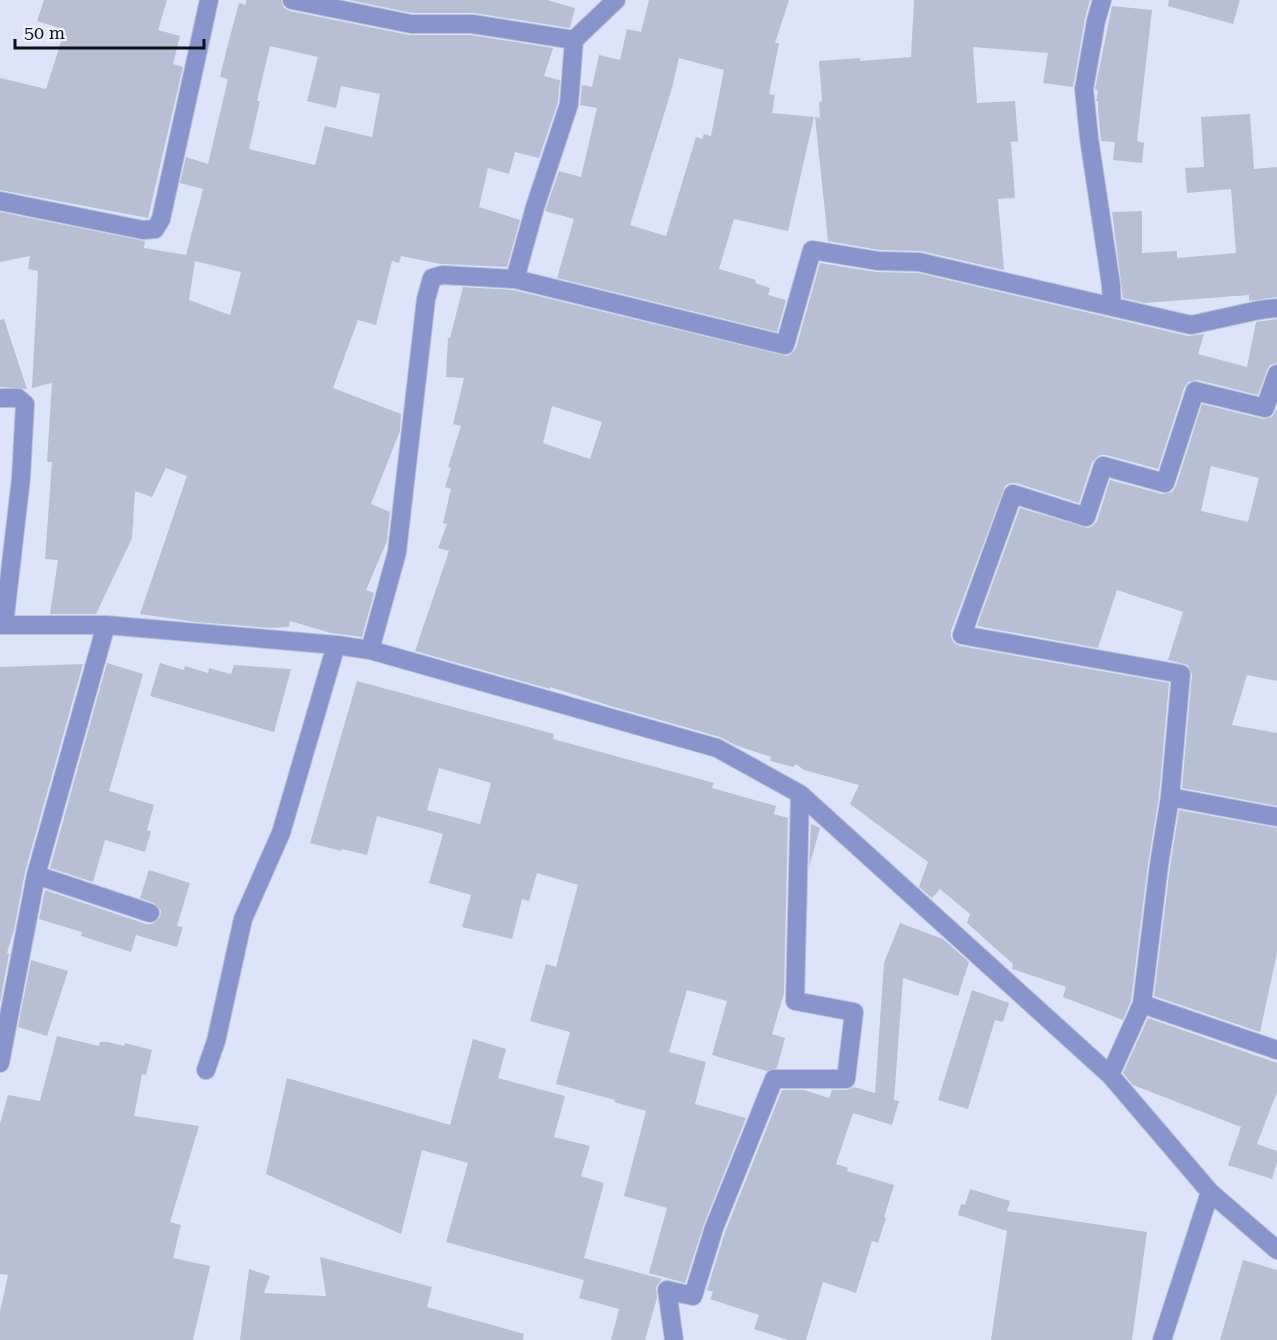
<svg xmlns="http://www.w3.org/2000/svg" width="1277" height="1340" font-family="'Roboto Serif',serif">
  <rect width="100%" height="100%" fill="#dde3f9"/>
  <path fill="#b9bfd3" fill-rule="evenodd" d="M 44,0 L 167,0 L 158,30 L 180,36 L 173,64 L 183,67 L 148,218 L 0,190 L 0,78 L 46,89 L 64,32 L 58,30 L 59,28 L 37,21 Z
    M 246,0 L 281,0 L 284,8 L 290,11 L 409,35 L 471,35 L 553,48 L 544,76 L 560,80 L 558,102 L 539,158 L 515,152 L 509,174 L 488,168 L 479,207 L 520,220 L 507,267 L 441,264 L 401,256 L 399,263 L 392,261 L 376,325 L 358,320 L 333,388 L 401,414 L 400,431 L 371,504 L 390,512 L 387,541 L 366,590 L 374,593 L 362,637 L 331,633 L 290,621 L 289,627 L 270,628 L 196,622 L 140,614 L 187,476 L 166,468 L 152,497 L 135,491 L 132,538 L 96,614 L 50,614 L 58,560 L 45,559 L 52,462 L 47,462 L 52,383 L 32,388 L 38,271 L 28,269 L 30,256 L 0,262 L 0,212 L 145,241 L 144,248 L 186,255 L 203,189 L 180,183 L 186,157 L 208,164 L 228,79 L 220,77 L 227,48 L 239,3 L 246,5 ZM 270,46 L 318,57 L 307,101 L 336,108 L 341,86 L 380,94 L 372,137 L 325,126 L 315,165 L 249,149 L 260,101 L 257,101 ZM 195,261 L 241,272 L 230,315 L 189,300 Z
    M 349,0 L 547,0 L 575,8 L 570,28 L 474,13 L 412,13 Z
    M 649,0 L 789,0 L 775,43 L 779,43 L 769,94 L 775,95 L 772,113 L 814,117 L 788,231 L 734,219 L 719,269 L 756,280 L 755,283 L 770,288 L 768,295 L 786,300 L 777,332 L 557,278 L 574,219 L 545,211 L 559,171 L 581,177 L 597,108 L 580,105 L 582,85 L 592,87 L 599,55 L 620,60 L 627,29 L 641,32 ZM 679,58 L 724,70 L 711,136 L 704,134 L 702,139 L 696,137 L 666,236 L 630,225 L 672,88 Z
    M 914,0 L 1090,0 L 1085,19 L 1073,87 L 1043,83 L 1048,53 L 973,47 L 977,103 L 1015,101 L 1018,141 L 1011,142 L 1015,198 L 998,199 L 1004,270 L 921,251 L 879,250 L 828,241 L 815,117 L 820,118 L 819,102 L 822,101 L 819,61 L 860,58 L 860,61 L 911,57 Z
    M 1169,0 L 1240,0 L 1233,24 L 1168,6 Z
    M 1112,6 L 1152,10 L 1137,141 L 1144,143 L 1142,163 L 1113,160 L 1115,142 L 1101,141 L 1098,111 L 1098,101 L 1096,101 L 1098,91 L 1095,89 Z
    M 1250,114 L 1254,169 L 1277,167 L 1277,297 L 1249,301 L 1249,295 L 1145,303 L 1123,298 L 1112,212 L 1142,211 L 1142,253 L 1177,251 L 1177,258 L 1236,253 L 1231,189 L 1187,193 L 1185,168 L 1204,167 L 1201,117 Z
    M 820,263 L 876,272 L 918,273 L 1188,336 L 1204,334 L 1198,354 L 1247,367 L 1256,322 L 1277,319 L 1277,363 L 1270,365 L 1267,370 L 1258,395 L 1198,380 L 1188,382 L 1184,388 L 1158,469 L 1106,455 L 1100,455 L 1092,462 L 1079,503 L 1016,483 L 1010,483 L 1005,486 L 951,631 L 951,637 L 954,643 L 960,646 L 1169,683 L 1159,796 L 1148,864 L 1131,1001 L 1123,1020 L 1063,997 L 1066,987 L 1012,969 L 1013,964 L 967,923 L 970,914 L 940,889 L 932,898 L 919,887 L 928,862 L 850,804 L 859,785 L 804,770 L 796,764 L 793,767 L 770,761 L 771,757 L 735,745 L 720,737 L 614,707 L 550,687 L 550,689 L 415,651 L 449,551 L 438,548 L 447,524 L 443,523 L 451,489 L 445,487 L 451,468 L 448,467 L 461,426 L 453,424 L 464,378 L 446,377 L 448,338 L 450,338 L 463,287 L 513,290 L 787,356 L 792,353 L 796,348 ZM 552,406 L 602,422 L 590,459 L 543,443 Z
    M 4,319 L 27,389 L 0,387 L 0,320 Z
    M 1202,404 L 1263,419 L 1272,417 L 1277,408 L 1277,681 L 1247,675 L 1232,725 L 1277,733 L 1277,806 L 1182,788 L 1192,674 L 1188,665 L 1168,660 L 1183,612 L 1117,590 L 1098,648 L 977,626 L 1020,508 L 1088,528 L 1093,526 L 1097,521 L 1110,480 L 1162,494 L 1172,492 L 1176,486 ZM 1211,466 L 1259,478 L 1248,522 L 1201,511 Z
    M 107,663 L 143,674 L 109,791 L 154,805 L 147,830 L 151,831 L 145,852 L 105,840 L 93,882 L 50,868 Z
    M 160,663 L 184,670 L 185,666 L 208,673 L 209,668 L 231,674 L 234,665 L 291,669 L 274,732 L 150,696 Z
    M 83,664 L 25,872 L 14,930 L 7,953 L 9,954 L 0,1003 L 0,667 Z
    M 357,681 L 554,734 L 553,739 L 714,783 L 712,788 L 776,806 L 774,814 L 788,818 L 784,993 L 772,1034 L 785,1038 L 777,1068 L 767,1071 L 712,1055 L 727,1001 L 687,990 L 669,1052 L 706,1062 L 695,1104 L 746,1118 L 704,1224 L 685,1283 L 649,1273 L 667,1208 L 624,1196 L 646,1111 L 614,1102 L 615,1100 L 556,1084 L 570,1032 L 530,1021 L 546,964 L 556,967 L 578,885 L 537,873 L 529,901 L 522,899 L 512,939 L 462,927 L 471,895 L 429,883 L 443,834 L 377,816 L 367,855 L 342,849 L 341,851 L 310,843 ZM 439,768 L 491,783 L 480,824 L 427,810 Z
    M 1179,810 L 1277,828 L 1277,953 L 1260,1032 L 1154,996 L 1170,867 Z
    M 811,824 L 820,828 L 809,867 Z
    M 149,870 L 190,883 L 177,926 L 183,927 L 177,947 L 136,935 L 131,952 L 81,936 L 82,932 L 39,919 L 45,890 L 146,924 L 153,924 L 160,917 L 161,910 L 154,903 L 140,898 Z
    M 900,923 L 943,939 L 969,962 L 958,996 L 903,978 L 894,1100 L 899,1101 L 892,1125 L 853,1113 L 836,1164 L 848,1168 L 847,1171 L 894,1185 L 884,1217 L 886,1218 L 878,1243 L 872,1241 L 856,1293 L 823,1282 L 806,1340 L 788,1340 L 754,1329 L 759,1315 L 710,1299 L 713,1292 L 707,1290 L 725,1232 L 782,1090 L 804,1090 L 829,1098 L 832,1090 L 847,1090 L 854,1087 L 875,1093 L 884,963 Z
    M 31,960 L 68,971 L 47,1036 L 18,1027 Z
    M 972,990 L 1009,1003 L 1003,1022 L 995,1020 L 968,1109 L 938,1100 Z
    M 1148,1018 L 1277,1063 L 1277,1092 L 1257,1144 L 1277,1151 L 1277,1162 L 1272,1179 L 1228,1165 L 1241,1127 L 1133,1085 L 1123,1073 Z
    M 57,1036 L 99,1046 L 100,1042 L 108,1042 L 124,1046 L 125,1043 L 152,1050 L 146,1075 L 142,1074 L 134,1116 L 199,1126 L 170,1222 L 181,1225 L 173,1258 L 210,1266 L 193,1340 L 0,1340 L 0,1312 L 8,1275 L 0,1274 L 0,1124 L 8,1095 L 40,1101 Z
    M 473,1039 L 506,1049 L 498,1078 L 565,1096 L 554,1137 L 590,1146 L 581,1176 L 604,1183 L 584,1258 L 662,1279 L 656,1287 L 657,1298 L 645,1340 L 611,1340 L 619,1309 L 579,1298 L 584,1280 L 446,1242 L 468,1163 L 422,1150 L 401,1234 L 266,1174 L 287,1078 L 450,1125 Z
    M 970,1189 L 1010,1201 L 1007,1211 L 1147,1232 L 1132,1340 L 991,1340 L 1007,1231 L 958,1215 L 961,1204 L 965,1205 Z
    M 320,1257 L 432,1287 L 427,1307 L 524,1334 L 523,1340 L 240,1340 L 249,1269 L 270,1276 L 264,1293 L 326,1296 Z
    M 1243,1260 L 1277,1270 L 1277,1340 L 1220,1340 Z"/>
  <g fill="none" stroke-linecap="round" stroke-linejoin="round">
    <defs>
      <path id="minor" d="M 292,0 L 411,24 L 472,24 L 574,40
        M 616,0 L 574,40 L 569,104 L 535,207 L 515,279 L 785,345 L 812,250 L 878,261 L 919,262 L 1191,325 L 1259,310 L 1277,308
        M 1102,0 L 1096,21 L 1084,89 L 1089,138 L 1111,285 L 1112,306
        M 0,201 L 143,230 L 155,229 L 161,219 L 209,0
        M 0,398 L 18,398 L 25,404 L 21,478 L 4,625
        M 0,625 L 106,625 L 336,645 L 370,650 L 717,748 L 800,794 L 1110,1075 L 1210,1192 L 1277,1250
        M 370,650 L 397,552 L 426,299 L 432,278 L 442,275 L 515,279
        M 1170,797 L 1277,817
        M 36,875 L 150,913
        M 1142,1004 L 1277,1050
        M 0,1063 L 36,875 L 106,625
        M 206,1070 L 216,1041 L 243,919 L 281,833 L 336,645
        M 1110,1075 L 1142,1004 L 1159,865 L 1170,797 L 1181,674 L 962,635 L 1013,494 L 1086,517 L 1103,466 L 1165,483 L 1195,391 L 1265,408 L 1277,374
        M 674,1340 L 667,1290 L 693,1296 L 714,1228 L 774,1079 L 846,1079 L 854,1012 L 795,1001 L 800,794
        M 1162,1340 L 1210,1192"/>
    </defs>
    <use href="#minor" stroke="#bcc1d5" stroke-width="20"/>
    <use href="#minor" stroke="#8795cc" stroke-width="18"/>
  </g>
  <path d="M15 39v9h189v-9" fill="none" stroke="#0e1017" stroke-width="3"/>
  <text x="24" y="39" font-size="18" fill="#0e1017" stroke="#edf1fe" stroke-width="4.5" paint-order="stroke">50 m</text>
</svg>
